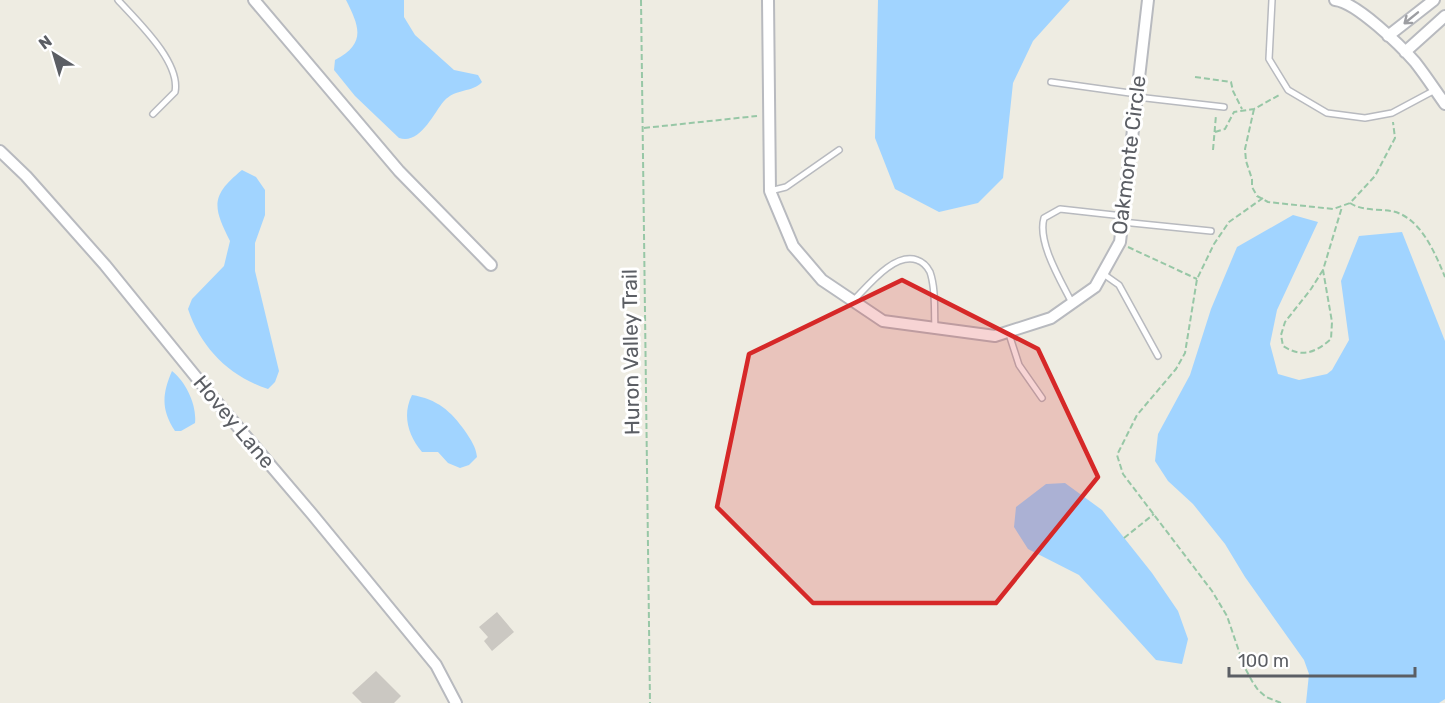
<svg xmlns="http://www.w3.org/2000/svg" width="1445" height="703" font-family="Rubik,sans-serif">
  <rect width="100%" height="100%" fill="#eeece2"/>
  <path fill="#a1d4ff" d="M 346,0 L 404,0 L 404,17 L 415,35 L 454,70 L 478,75 L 482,82 C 472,93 456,88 444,101 C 433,114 420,145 399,138 L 355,96 L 334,70 L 335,60 C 367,43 359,26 346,0 Z
    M 878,0 L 1070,0 L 1033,41 L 1013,83 L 1003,178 L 978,203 L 939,212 L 895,189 L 875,138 Z
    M 242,170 L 256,177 L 265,190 L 265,215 L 255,243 L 255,271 L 279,371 L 275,382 L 268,389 C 229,376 201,348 188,309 L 192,299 L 224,266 L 230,241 C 213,207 210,196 242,170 Z
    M 1293,215 L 1318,222 L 1277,310 L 1270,344 L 1278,374 L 1299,380 L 1327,374 L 1332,370 L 1349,340 L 1341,281 L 1359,236 L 1402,232 L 1445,341 L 1445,699 L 1439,703 L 1306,703 L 1309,674 L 1304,660 L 1245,577 L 1225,544 L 1193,504 L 1168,481 L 1155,461 L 1158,434 L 1190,375 L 1211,309 L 1237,247 Z
    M 172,371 C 186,382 197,405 195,423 L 181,431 L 175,431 C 161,410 162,394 172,371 Z
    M 412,395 C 437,399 451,411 465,431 C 471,440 476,447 477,457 L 469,465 L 460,468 L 448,463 L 438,452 L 422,452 C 408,435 402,415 412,395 Z
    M 1065,483 L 1102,510 L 1152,573 L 1178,611 L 1188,639 L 1182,664 L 1156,660 L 1079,575 L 1028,549 L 1014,527 L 1016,507 L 1046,484 Z"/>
  <path fill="#cbc8c2" d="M 497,612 L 514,632 L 492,651 L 484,641 L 488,637 L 479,627 Z
    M 376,671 L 401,696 L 394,703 L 362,703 L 352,693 Z"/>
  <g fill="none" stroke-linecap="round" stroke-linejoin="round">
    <defs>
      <path id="service" d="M 118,0 C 137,21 181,62 175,92 L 153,114
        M 1272,0 L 1269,59 L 1288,90 L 1327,113 L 1365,118 L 1392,113 L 1435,90
        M 1051,82 L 1137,94
        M 1137,97 L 1224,107
        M 770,191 L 786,187 L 839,150
        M 1122,222 L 1211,231
        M 1102,273 L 1119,285 L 1158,356
        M 853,301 C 868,286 894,252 917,260 C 923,262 927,266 930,272 C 936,289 934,310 935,328
        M 1072,303 C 1061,281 1037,242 1044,218 L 1060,209 L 1123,216
        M 1008,331 L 1019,365 L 1042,398"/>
      <path id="minor" d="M 254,0 L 399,171 L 491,265
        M 768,0 L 770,191 L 793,246 L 822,280 L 883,321 L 995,336 L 1051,318 L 1095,287 L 1120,242 L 1148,0
        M 1335,0 C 1356,2 1401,46 1415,62 C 1426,76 1435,90 1445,104
        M 1388,36 L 1434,0
        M 1405,52 L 1445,16
        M 0,151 L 26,176 L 105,265 L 209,393 L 312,514 L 436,665 L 456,703"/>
    </defs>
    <use href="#service" stroke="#b8babf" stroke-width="8"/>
    <use href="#minor" stroke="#b8babf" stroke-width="14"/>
    <path stroke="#97c7a6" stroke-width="2" stroke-dasharray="6 3" stroke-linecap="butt" d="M 641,0 L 650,703
      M 1195,77 L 1231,82 L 1233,91 L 1242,109
      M 1254,109 L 1245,149 L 1246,161 L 1252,179 L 1252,187 L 1257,196 L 1268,202 L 1333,209 L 1350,203 L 1375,176 L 1395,138 L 1393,122
      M 644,128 L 757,116
      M 1215,132 L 1225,129 L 1234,112 L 1254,109 L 1281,94
      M 1213,150 L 1216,115
      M 1263,198 L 1229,222 L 1214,244 L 1197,279 L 1185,353 L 1176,369 L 1137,415 L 1117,455 L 1123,474 L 1212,591 L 1227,616 L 1244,666 L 1252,681 L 1258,690 L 1266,697 L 1281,703
      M 1350,203 C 1362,211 1378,209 1391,211 C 1420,216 1435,253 1445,277
      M 1128,247 L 1197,279
      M 1323,270 L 1311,289 L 1285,322 L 1281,335 L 1283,346 C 1302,358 1315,353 1331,339 L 1332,322 L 1323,270 L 1342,207
      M 1124,538 L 1154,514"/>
    <use href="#service" stroke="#fff" stroke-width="5"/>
    <use href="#minor" stroke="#fff" stroke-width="10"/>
  </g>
  <defs><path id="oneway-shaft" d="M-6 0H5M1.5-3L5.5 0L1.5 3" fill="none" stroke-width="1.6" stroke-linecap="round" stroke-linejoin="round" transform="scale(1.5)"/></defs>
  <use stroke="#9d9ea2" href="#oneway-shaft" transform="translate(1411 18) rotate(141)"/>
  <path fill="#d62828" fill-opacity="0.2" stroke="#d62828" stroke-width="4.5" stroke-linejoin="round" d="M 902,280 L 1038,349 L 1098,477 L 996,603 L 813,603 L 717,507 L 749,354 Z"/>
  <g text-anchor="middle" stroke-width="6" stroke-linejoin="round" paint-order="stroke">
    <g font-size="21" fill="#5b5e64" stroke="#fff">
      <text transform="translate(1129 155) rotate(-83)" y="7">Oakmonte Circle</text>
      <text transform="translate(631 352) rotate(-91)" y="7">Huron Valley Trail</text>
      <text transform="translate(234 422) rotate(50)" y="7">Hovey Lane</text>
    </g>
  </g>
  <g transform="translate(54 54) rotate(323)" stroke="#ffffff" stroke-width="4.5" paint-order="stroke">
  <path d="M0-4.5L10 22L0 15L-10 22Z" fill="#5b5e64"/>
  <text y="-9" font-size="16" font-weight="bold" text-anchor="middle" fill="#5b5e64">N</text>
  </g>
  <path d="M1229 667v9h186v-9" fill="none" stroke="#5b5e64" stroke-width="3"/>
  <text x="1238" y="667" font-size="18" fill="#5b5e64" stroke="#ffffff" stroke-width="4.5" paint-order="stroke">100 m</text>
</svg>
